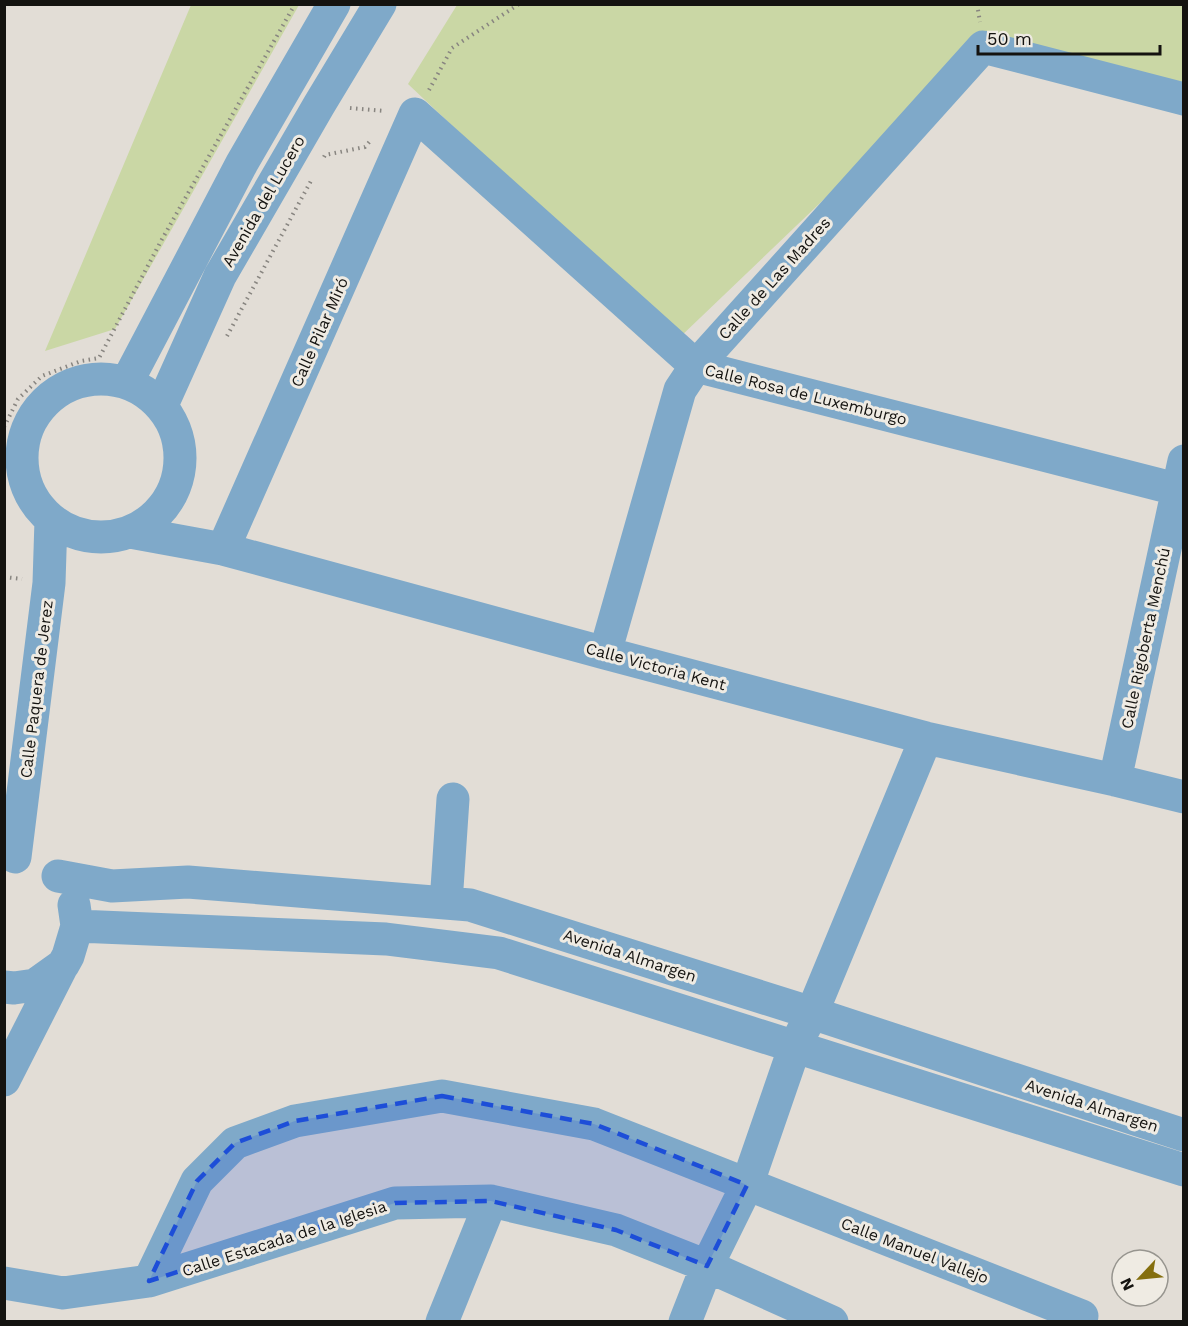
<svg xmlns="http://www.w3.org/2000/svg" width="1188" height="1326" font-family="'Work Sans',sans-serif">
  <rect width="100%" height="100%" fill="#e2ddd6"/>
  <path fill="#cad7a5" d="M 191,5 L 299,5 L 115,329 L 45,351 Z
    M 457,5 L 1183,5 L 1183,97 L 983,47 L 678,339 L 408,84 Z"/>
  <g fill="none" stroke-linecap="round" stroke-linejoin="round">
    <path stroke="#888580" stroke-width="4" stroke-dasharray="1.5 4.5" stroke-linecap="butt" d="M 977,4 L 980,22
      M 429,90 L 452,48 L 519,4
      M 350,108 L 385,111
      M 324,157 L 325,155 L 365,147 L 371,140
      M 227,336 L 312,179
      M 4,427 L 18,399 L 42,376 L 81,361 L 99,358 L 161,241 L 295,4
      M 4,577 L 22,579"/>
    <path stroke="#7fa9c9" stroke-width="33" d="M22 458a79 79 0 1 1 158 0a79 79 0 1 1-158 0Z
      M 127,382 L 242,163 L 334,4
      M 162,405 L 220,276 L 319,105 L 380,4
      M 130,532 L 223,549 L 605,653 L 926,738 L 1115,780 L 1184,797
      M 223,549 L 415,114 L 696,366 L 1176,489
      M 605,653 L 680,390 L 696,366 L 983,47 L 1184,99
      M 1115,780 L 1184,461
      M 15,857 L 49,583 L 51,520
      M 58,876 L 112,886 L 188,882 L 470,905 L 812,1013 L 1184,1135
      M 446,903 L 453,799
      M 77,926 L 386,939 L 499,953 L 1184,1170
      M 4,987 L 14,988 L 35,985 L 63,965 L 68,956 L 77,926 L 74,905
      M 4,1080 L 62,966
      M 149,1281 L 197,1181 L 235,1143 L 295,1121 L 442,1096 L 594,1124 L 1082,1316
      M 4,1283 L 63,1293 L 149,1281 L 395,1203 L 491,1201 L 616,1230 L 707,1266 L 832,1322
      M 442,1322 L 491,1201
      M 685,1322 L 707,1266 L 747,1185 L 795,1046 L 812,1013 L 926,738"/>
  </g>
  <path fill="#1d4ed8" fill-opacity="0.2" stroke="#1d4ed8" stroke-width="4.5" stroke-dasharray="12 8" stroke-linejoin="round" d="M 442,1096 L 594,1124 L 747,1185 L 707,1266 L 616,1230 L 491,1201 L 395,1203 L 149,1281 L 197,1181 L 235,1143 L 295,1121 Z"/>
  <g text-anchor="middle" stroke-width="6" stroke-linejoin="round" paint-order="stroke">
    <g font-size="16" fill="#141310" stroke="#efebe3">
      <text transform="translate(263 201) rotate(-60)" y="6">Avenida del Lucero</text>
      <text transform="translate(774 278) rotate(-48)" y="6">Calle de Las Madres</text>
      <text transform="translate(319 332) rotate(-66)" y="6">Calle Pilar Miró</text>
      <text transform="translate(806 394) rotate(14)" y="6">Calle Rosa de Luxemburgo</text>
      <text transform="translate(1145 638) rotate(-78)" y="6">Calle Rigoberta Menchú</text>
      <text transform="translate(656 666) rotate(15)" y="6">Calle Victoria Kent</text>
      <text transform="translate(36 689) rotate(-83)" y="6">Calle Paquera de Jerez</text>
      <text transform="translate(630 955) rotate(18)" y="6">Avenida Almargen</text>
      <text transform="translate(1092 1105) rotate(18)" y="6">Avenida Almargen</text>
      <text transform="translate(284 1238) rotate(-18)" y="6">Calle Estacada de la Iglesia</text>
      <text transform="translate(915 1250) rotate(21)" y="6">Calle Manuel Vallejo</text>
    </g>
  </g>
  <rect width="1188" height="1326" fill="none" stroke="#141310" stroke-width="12"/>
  <g transform="translate(1140 1278) rotate(244)"><circle r="28" fill="#efebe3" stroke="#97958f" stroke-width="1.5"/>
  <path d="M0-4.5L10 22L0 15L-10 22Z" fill="#856f0e"/>
  <text y="-9" font-size="16" font-weight="bold" text-anchor="middle" fill="#141310">N</text>
  </g>
  <path d="M978 45v9h182v-9" fill="none" stroke="#141310" stroke-width="3"/>
  <text x="987" y="45" font-size="18" fill="#141310" stroke="#efebe3" stroke-width="4.5" paint-order="stroke">50 m</text>
</svg>
